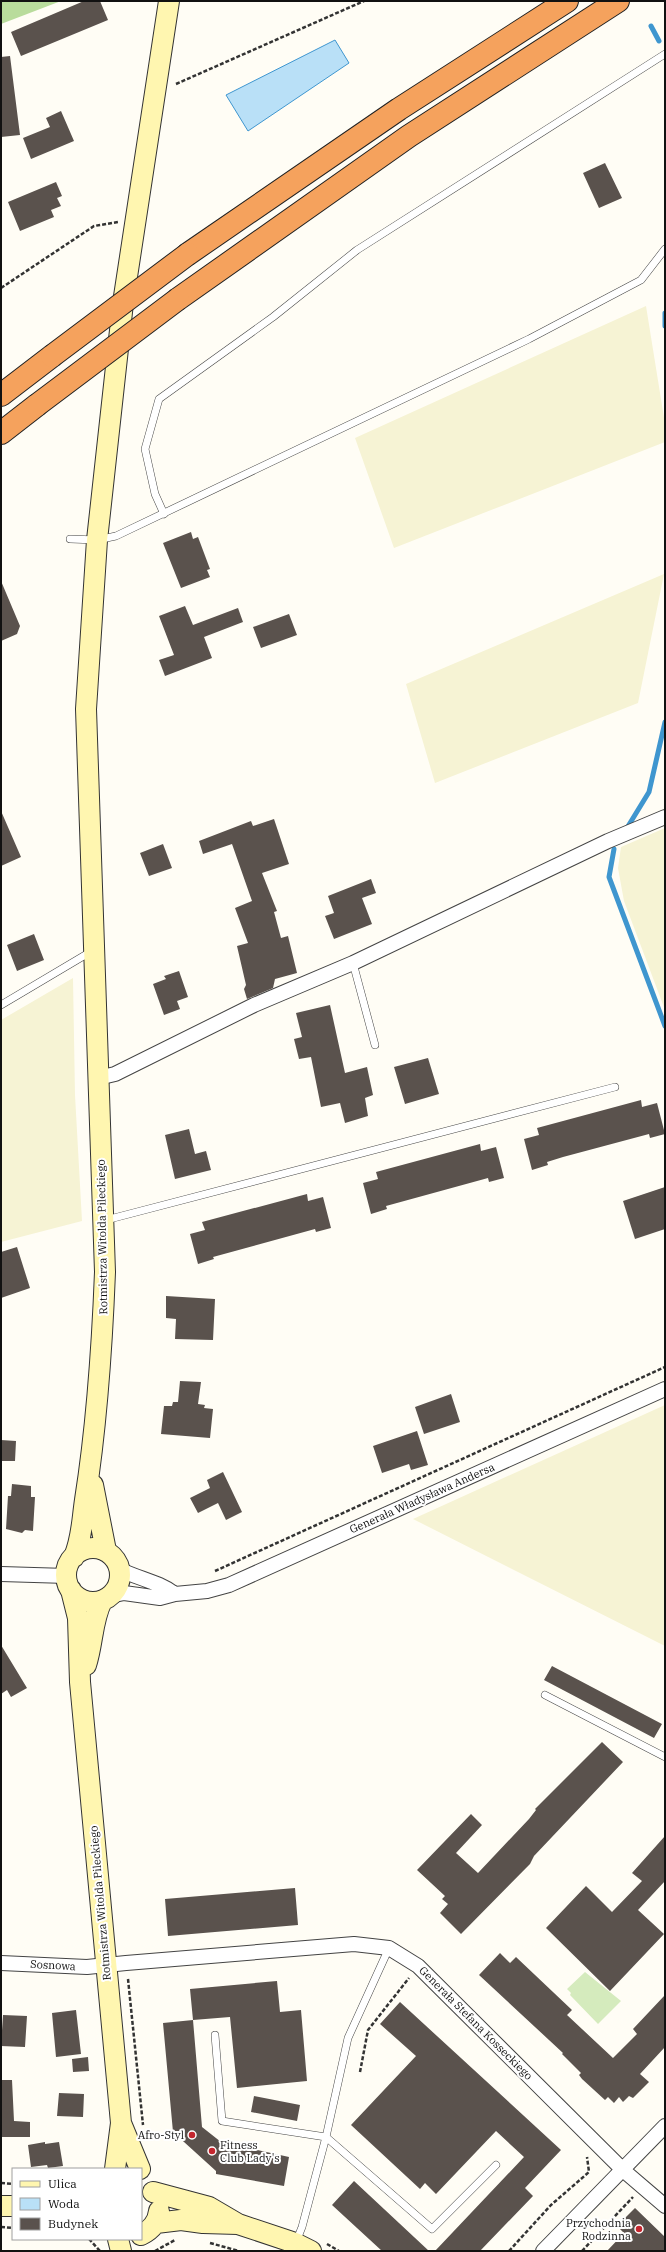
<svg xmlns="http://www.w3.org/2000/svg" width="666" height="2252" font-family="'IBM Plex Serif',serif">
  <rect width="100%" height="100%" fill="#fffdf5"/>
  <path fill="#f6f3d4" d="M 646,306 L 665,424 L 665,442 L 394,548 L 355,438 Z
    M 664,574 L 638,703 L 435,783 L 406,684 Z
    M 665,828 L 665,1010 L 624,901 L 618,868 L 621,847 Z
    M 73,978 L 75,1095 L 82,1221 L 1,1242 L 1,1020 Z
    M 665,1405 L 665,1646 L 413,1519 Z"/>
  <path fill="#d5ebbd" d="M 585,1972 L 621,2001 L 598,2024 L 570,1995 L 571,1993 L 567,1989 Z"/>
  <path fill="#b9dc9c" d="M 1,1 L 61,1 L 1,24 Z"/>
  <path fill="#b9e0f7" stroke="#3f96cf" d="M 335,40 L 349,63 L 248,131 L 226,95 Z"/>
  <g fill="none" stroke-linecap="round" stroke-linejoin="round">
    <path stroke="#3f96cf" stroke-width="5" d="M 651,26 L 659,41
      M 665,313 L 665,326
      M 627,828 L 649,792 L 665,722
      M 614,849 L 609,877 L 665,1026"/>
  </g>
  <path fill="#5a524d" d="M 84,1 L 100,1 L 108,20 L 21,56 L 11,32 Z
    M 10,56 L 20,135 L 1,137 L 1,57 Z
    M 61,111 L 74,141 L 31,159 L 23,138 L 50,127 L 46,118 Z
    M 605,163 L 622,198 L 599,208 L 583,173 Z
    M 56,182 L 62,196 L 57,198 L 61,206 L 51,210 L 54,217 L 20,231 L 8,202 Z
    M 191,532 L 193,539 L 198,537 L 210,569 L 207,570 L 210,577 L 181,588 L 163,543 Z
    M 1,581 L 20,626 L 17,634 L 1,641 Z
    M 185,606 L 193,625 L 238,608 L 243,622 L 204,637 L 212,658 L 165,676 L 159,660 L 174,655 L 159,616 Z
    M 289,614 L 297,635 L 261,648 L 253,627 Z
    M 1,811 L 21,857 L 1,866 Z
    M 274,819 L 289,864 L 262,873 L 277,911 L 274,912 L 281,938 L 288,936 L 297,973 L 275,979 L 273,988 L 247,999 L 244,989 L 246,985 L 237,946 L 248,943 L 235,908 L 252,901 L 232,844 L 203,854 L 199,841 L 251,821 L 253,826 Z
    M 163,844 L 172,868 L 149,876 L 140,853 Z
    M 371,879 L 376,893 L 362,898 L 372,924 L 334,939 L 325,916 L 334,913 L 328,896 Z
    M 34,934 L 44,960 L 17,971 L 7,945 Z
    M 179,971 L 188,997 L 177,1001 L 180,1009 L 164,1015 L 153,984 L 166,979 L 164,976 Z
    M 330,1005 L 345,1073 L 367,1067 L 373,1095 L 365,1098 L 368,1116 L 345,1123 L 340,1103 L 321,1107 L 311,1057 L 299,1059 L 294,1039 L 302,1037 L 296,1013 Z
    M 428,1058 L 439,1094 L 405,1104 L 394,1067 Z
    M 641,1100 L 642,1107 L 657,1103 L 665,1134 L 650,1138 L 649,1134 L 563,1157 L 547,1162 L 548,1165 L 532,1170 L 524,1139 L 539,1135 L 537,1128 Z
    M 189,1129 L 195,1154 L 206,1151 L 211,1170 L 175,1179 L 165,1135 Z
    M 480,1144 L 481,1151 L 496,1147 L 504,1178 L 489,1182 L 488,1178 L 386,1206 L 387,1209 L 371,1214 L 363,1183 L 378,1179 L 376,1172 Z
    M 665,1187 L 665,1229 L 635,1239 L 623,1201 Z
    M 307,1194 L 308,1201 L 323,1197 L 331,1228 L 316,1232 L 315,1229 L 213,1257 L 214,1259 L 198,1264 L 190,1234 L 205,1230 L 202,1222 Z
    M 17,1247 L 30,1288 L 1,1298 L 1,1252 Z
    M 166,1296 L 215,1299 L 213,1340 L 175,1339 L 176,1319 L 166,1318 Z
    M 180,1381 L 201,1382 L 198,1404 L 205,1405 L 204,1408 L 213,1409 L 210,1438 L 161,1434 L 164,1406 L 172,1406 L 173,1402 L 178,1402 Z
    M 451,1394 L 460,1422 L 424,1434 L 415,1407 Z
    M 417,1431 L 428,1465 L 411,1470 L 409,1464 L 382,1473 L 373,1446 Z
    M 1,1440 L 16,1441 L 15,1461 L 1,1461 Z
    M 223,1472 L 242,1512 L 226,1520 L 218,1503 L 198,1513 L 190,1498 L 210,1488 L 207,1480 Z
    M 12,1484 L 31,1486 L 31,1497 L 35,1497 L 33,1531 L 25,1530 L 22,1533 L 6,1529 L 8,1496 L 11,1496 Z
    M 1,1645 L 27,1688 L 11,1697 L 7,1690 L 1,1694 Z
    M 552,1666 L 662,1724 L 654,1738 L 544,1680 Z
    M 602,1742 L 623,1762 L 534,1856 L 530,1864 L 461,1934 L 440,1913 L 448,1904 L 442,1899 L 445,1896 L 417,1870 L 471,1814 L 482,1825 L 456,1853 L 478,1873 L 529,1819 L 536,1810 L 535,1809 Z
    M 665,1836 L 665,1881 L 638,1910 L 664,1934 L 610,1991 L 546,1928 L 586,1886 L 612,1912 L 642,1881 L 632,1873 Z
    M 295,1888 L 298,1925 L 168,1936 L 165,1899 Z
    M 500,1953 L 510,1963 L 516,1957 L 572,2010 L 567,2015 L 613,2058 L 637,2034 L 633,2029 L 665,1995 L 665,2047 L 640,2074 L 649,2082 L 633,2098 L 629,2096 L 623,2102 L 619,2097 L 614,2103 L 608,2097 L 605,2100 L 582,2079 L 579,2075 L 581,2073 L 562,2054 L 563,2053 L 479,1975 Z
    M 277,1981 L 280,2012 L 301,2010 L 307,2081 L 237,2088 L 230,2017 L 193,2020 L 190,1989 Z
    M 400,2002 L 561,2150 L 525,2188 L 533,2196 L 480,2251 L 435,2251 L 524,2157 L 496,2131 L 436,2194 L 425,2183 L 420,2189 L 351,2125 L 416,2056 L 380,2024 Z
    M 76,2010 L 81,2054 L 56,2057 L 52,2013 Z
    M 3,2015 L 27,2016 L 25,2047 L 1,2046 Z
    M 193,2020 L 202,2127 L 221,2142 L 289,2157 L 284,2186 L 216,2174 L 216,2171 L 173,2132 L 163,2023 Z
    M 88,2057 L 89,2071 L 73,2072 L 72,2059 Z
    M 1,2080 L 12,2080 L 14,2121 L 30,2122 L 30,2137 L 1,2137 Z
    M 59,2093 L 84,2094 L 83,2117 L 57,2116 Z
    M 254,2096 L 300,2105 L 297,2121 L 251,2112 Z
    M 45,2142 L 45,2144 L 59,2142 L 63,2166 L 48,2168 L 47,2165 L 31,2167 L 28,2145 Z
    M 354,2181 L 429,2251 L 382,2251 L 332,2205 Z
    M 635,2208 L 665,2237 L 665,2251 L 607,2251 L 624,2233 L 617,2226 Z"/>
  <g fill="none" stroke-linecap="round" stroke-linejoin="round">
    <defs>
      <path id="lane" d="M 164,514 L 155,494 L 145,449 L 159,399 L 273,317 L 357,250 L 665,54
        M 70,539 L 97,540 L 116,536 L 529,339 L 641,280 L 665,249
        M 353,963 L 375,1045
        M 1,1005 L 92,951
        M 106,1220 L 615,1087
        M 545,1695 L 665,1757
        M 215,2035 L 222,2121 L 326,2137 L 432,2229 L 496,2165
        M 296,2242 L 302,2227 L 326,2137 L 348,2038 L 389,1948"/>
      <path id="street" d="M 98,1078 L 115,1074 L 254,1005 L 353,963 L 608,841 L 665,817
        M 119,1569 C 138,1579 158,1581 175,1594
        M 1,1574 L 67,1576
        M 110,1596 L 124,1593 L 160,1598 L 175,1594 L 207,1591 L 229,1585 L 665,1389
        M 1,1963 L 87,1967 L 126,1963 L 354,1944 L 389,1948 L 418,1966 L 623,2170 L 665,2206
        M 543,2251 L 665,2126"/>
      <path id="secondary" d="M 93,1485 L 106,1551
        M66 1575a27 27 0 1 1 54 0a27 27 0 1 1-54 0Z
        M 74,1557 C 82,1538 82,1520 85,1500 C 97,1424 102,1349 105,1272 L 86,709 L 97,540 L 123,303 L 169,1
        M 71,1590 L 78,1618 L 80,1682 L 121,2123 L 115,2169
        M 86,1665 C 93,1644 92,1620 102,1601
        M 121,2123 L 140,2169
        M 153,2192 L 209,2207 L 238,2224 L 295,2243 L 311,2251
        M 1,2206 L 13,2206
        M 156,2223 L 181,2220 L 203,2223 L 238,2224
        M 141,2235 C 151,2230 158,2222 159,2211
        M 118,2239 L 121,2251"/>
      <path id="highway" d="M 188,254 L 399,109 L 567,1
        M 178,299 L 409,136 L 618,1
        M 1,395 L 52,356
        M 1,433 L 37,405"/>
    </defs>
    <use href="#lane" stroke="#444" stroke-width="8"/>
    <use href="#street" stroke="#444" stroke-width="16"/>
    <use href="#secondary" stroke="#333" stroke-width="22"/>
    <use href="#highway" stroke="#222" stroke-width="24"/>
    <path stroke="#333" stroke-width="2.5" stroke-dasharray="4 2" stroke-linecap="butt" d="M 176,84 L 364,1
      M 1,288 L 94,226 L 118,222
      M 215,1571 L 665,1367
      M 128,1979 L 143,2125
      M 360,2072 L 368,2030 L 409,1978
      M 1,2183 L 13,2184
      M 1,2227 L 13,2228
      M 89,2239 L 100,2251
      M 210,2243 L 239,2251
      M 327,2244 L 339,2251
      M 155,2251 L 175,2240
      M 509,2251 L 551,2205 L 589,2172 L 587,2157
      M 582,2251 L 633,2197"/>
    <use href="#lane" stroke="#fff" stroke-width="7"/>
    <use href="#street" stroke="#fff" stroke-width="14"/>
    <use href="#secondary" stroke="#fff6b0" stroke-width="20"/>
    <use href="#highway" stroke="#f5a25d" stroke-width="22"/>
    <defs>
      <path id="highway-bridge" d="M 52,356 L 188,254
        M 37,405 L 178,299"/>
    </defs>
    <use href="#highway-bridge" stroke="#222" stroke-width="24" stroke-linecap="butt"/>
    <use href="#highway-bridge" stroke="#f5a25d" stroke-width="22"/>
  </g>
  <g fill="#c4262e" stroke="#fff" stroke-width="1.5">
    <circle cx="192" cy="2135" r="4"/>
    <circle cx="212" cy="2151" r="4"/>
    <circle cx="639" cy="2229" r="4"/>
  </g>
  <g text-anchor="middle" stroke-width="4" stroke-linejoin="round" paint-order="stroke">
    <g font-size="11" fill="#111" stroke="#fff">
      <text transform="translate(102 1237) rotate(-91)" y="4">Rotmistrza Witolda Pileckiego</text>
      <text transform="translate(422 1498) rotate(-24)" y="4">Generała Władysława Andersa</text>
      <text transform="translate(100 1903) rotate(-95)" y="4">Rotmistrza Witolda Pileckiego</text>
      <text transform="translate(53 1965) rotate(3)" y="4">Sosnowa</text>
      <text transform="translate(476 2023) rotate(45)" y="4">Generała Stefana Kosseckiego</text>
    </g>
    <g font-size="11" fill="#111" stroke="#fff" text-anchor="end">
      <text x="184" y="2139">Afro-Styl</text>
      <text x="220" y="2149" text-anchor="start">Fitness<tspan x="220" dy="13">Club Lady's</tspan></text>
      <text x="631" y="2227">Przychodnia<tspan x="631" dy="13">Rodzinna</tspan></text>
    </g>
  </g>
  <rect width="666" height="2252" fill="none" stroke="#111111" stroke-width="4"/>
  <rect x="12" y="2168" width="130" height="72" fill="#ffffff" stroke="#a0a0a0"/>
  <rect x="20" y="2181" width="20" height="6" fill="#fff6b0" stroke="#a0a0a0"/>
  <text x="48" y="2188" font-size="12" fill="#111111">Ulica</text>
  <rect x="20" y="2198" width="20" height="12" fill="#b9e0f7" stroke="#a0a0a0"/>
  <text x="48" y="2208" font-size="12" fill="#111111">Woda</text>
  <rect x="20" y="2218" width="20" height="12" fill="#5a524d" stroke="#a0a0a0"/>
  <text x="48" y="2228" font-size="12" fill="#111111">Budynek</text>
</svg>
